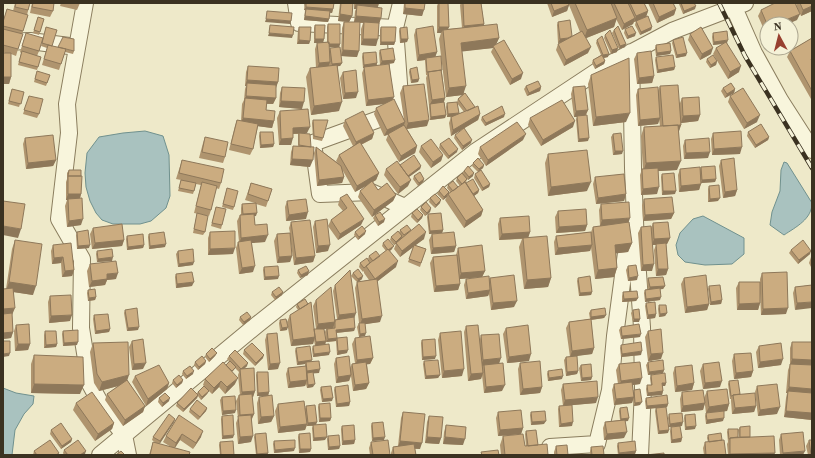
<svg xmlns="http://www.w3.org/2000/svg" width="815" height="458" font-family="'Source Serif 4',serif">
  <rect width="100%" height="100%" fill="#eee9c9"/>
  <path fill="#a9c2bf" stroke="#70918e" d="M 145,131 L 163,136 L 169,155 L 170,196 L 166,208 L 151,221 L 140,224 L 113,224 L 102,220 L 96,213 L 90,201 L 86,187 L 85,173 L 87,153 L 99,137 L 123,133 Z
    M 784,162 L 787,163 L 812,203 C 812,219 796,227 784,235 L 770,225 L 772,212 L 780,191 L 781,170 Z
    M 703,216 L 744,238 L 744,254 L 732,264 L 705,265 L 685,262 L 678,255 L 676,245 L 680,233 L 693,219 Z
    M 3,388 L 16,393 L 34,396 L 33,404 L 24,414 L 15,430 L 12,455 L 3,455 Z"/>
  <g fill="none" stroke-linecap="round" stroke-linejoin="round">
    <defs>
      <path id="minor" d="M 85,3 L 67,104 L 69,133 L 59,219 L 82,259 L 81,328 L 90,384 L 102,406 L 124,435 L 128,455
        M 296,3 L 299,23 L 395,28 L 401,3
        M 732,3 L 754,53 L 780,100 L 812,150
        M 395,28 L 401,111 L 313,143 L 320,194 L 371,192 L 405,207
        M 3,42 L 30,41 L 77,47
        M 631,52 L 633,168 L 636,246 L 642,327 L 643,389 L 640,455
        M 100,455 L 258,324 L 475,152 L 602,68 L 672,31 L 745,3
        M 551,455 L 550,447 L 597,444 L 610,390 L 615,336 L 626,253 L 636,250"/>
    </defs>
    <use href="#minor" stroke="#8a7d5e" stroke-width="18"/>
    <use href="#minor" stroke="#f8f5dc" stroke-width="16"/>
    <defs>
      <path id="rail" d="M 719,3 L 745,56 L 812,168"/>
    </defs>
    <use href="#rail" stroke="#3b3221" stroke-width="4.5"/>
    <use href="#rail" stroke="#f5f2d8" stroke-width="3" stroke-dasharray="9" stroke-linecap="butt"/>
  </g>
  <path fill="#af946e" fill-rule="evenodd" d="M 15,3 L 30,3 L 27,15 L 28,15 L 22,34 L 18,49 L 16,56 L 11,54 L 11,77 L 9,84 L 5,53 L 3,52 L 3,21 L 7,9 L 13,11 Z
    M 32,3 L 54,3 L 53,11 L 50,17 L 30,13 Z
    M 61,3 L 80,3 L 77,10 L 60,6 Z
    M 305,3 L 334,3 L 333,9 L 332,13 L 330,12 L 329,19 L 328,22 L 304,20 L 305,10 L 304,10 Z
    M 340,3 L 353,3 L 352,16 L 349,22 L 338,21 Z
    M 354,3 L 379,3 L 378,7 L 381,18 L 379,24 L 376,46 L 361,45 L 361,29 L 363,23 L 360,23 L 357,57 L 341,56 L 342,28 L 344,22 L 354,22 L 355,11 L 356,9 L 354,9 Z
    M 404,3 L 425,3 L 422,16 L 403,14 Z
    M 438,3 L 448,3 L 449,27 L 448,29 L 462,28 L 460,5 L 461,3 L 481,3 L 484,24 L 484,25 L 499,38 L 496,44 L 521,79 L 510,85 L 491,52 L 493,48 L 462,51 L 464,94 L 480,114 L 478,120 L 451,136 L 449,123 L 451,117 L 447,117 L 446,107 L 447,103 L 457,102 L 458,99 L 462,95 L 446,97 L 439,39 L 441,33 L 437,33 L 437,6 ZM 457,103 L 464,112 L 458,114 L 459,113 Z
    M 547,3 L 644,3 L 648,11 L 646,17 L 634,22 L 633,24 L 622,30 L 616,19 L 614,27 L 586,38 L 588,53 L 564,66 L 556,50 L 558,44 L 561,42 L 558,43 L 557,25 L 558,22 L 572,36 L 580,32 L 569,5 L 567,11 L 552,17 Z
    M 648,3 L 673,3 L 676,9 L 674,15 L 657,23 Z
    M 679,3 L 694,3 L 695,9 L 683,14 L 679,4 Z
    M 797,3 L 812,3 L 812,11 L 801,16 L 796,5 Z
    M 761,10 L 797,20 L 767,24 L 767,33 L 766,34 L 758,16 Z
    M 38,17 L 44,19 L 39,35 L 33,33 Z
    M 636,21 L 652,27 L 651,30 L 640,35 L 635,25 Z
    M 328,24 L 340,44 L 339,47 L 329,47 L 329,51 L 330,48 L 342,63 L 340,66 L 338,66 L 339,111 L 311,115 L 306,77 L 310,68 L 316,68 L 315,49 L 317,43 L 319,43 L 314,43 L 314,28 L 315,25 L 324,39 L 323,42 L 327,42 L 327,27 Z
    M 46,27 L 52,46 L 74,51 L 73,54 L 65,52 L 59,70 L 42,65 L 47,48 L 41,46 Z
    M 299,27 L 310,41 L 309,44 L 297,44 L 298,30 Z
    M 381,27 L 395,42 L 394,45 L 380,45 L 380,30 Z
    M 400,28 L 408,39 L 407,42 L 400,43 L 399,31 Z
    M 416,29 L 437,52 L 435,56 L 442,70 L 442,72 L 445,98 L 444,102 L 446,115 L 445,118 L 430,120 L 429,107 L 429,106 L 426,78 L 427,75 L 426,75 L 425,60 L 417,61 L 414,35 Z
    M 625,29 L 635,36 L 627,39 L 624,33 Z
    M 614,30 L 625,47 L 619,49 L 612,33 Z
    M 26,33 L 39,51 L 37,56 L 41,57 L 37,70 L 18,65 L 21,53 L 20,52 Z
    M 713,33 L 727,43 L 739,72 L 728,79 L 713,54 L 716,48 L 723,44 L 713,45 L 712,37 Z
    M 690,34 L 711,54 L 700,60 L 688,40 Z
    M 605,35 L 617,52 L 611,54 L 604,38 Z
    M 812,38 L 812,99 L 811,99 L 787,57 L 790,51 Z
    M 597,40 L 608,57 L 604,58 L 605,61 L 604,64 L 595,69 L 592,63 L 593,60 L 601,55 L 596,43 Z
    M 673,40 L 686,56 L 676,58 L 672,43 Z
    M 656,45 L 671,51 L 670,54 L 656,56 L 655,48 Z
    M 380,50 L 394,63 L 380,65 L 379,53 Z
    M 363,53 L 377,63 L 377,65 L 392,100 L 404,120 L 400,93 L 403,86 L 427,126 L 407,129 L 417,146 L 415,153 L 399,162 L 386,140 L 388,135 L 384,136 L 374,114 L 376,108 L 385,104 L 366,106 L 362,73 L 364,68 L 363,68 L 362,57 Z
    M 637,53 L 654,76 L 652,83 L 637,84 L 634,59 Z
    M 656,57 L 675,67 L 674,70 L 657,73 L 655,60 Z
    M 707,59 L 717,61 L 716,65 L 710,68 L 706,62 Z
    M 248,66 L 278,82 L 276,86 L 276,98 L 273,104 L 267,104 L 266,110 L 274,121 L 272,128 L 258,126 L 253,149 L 250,155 L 229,150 L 235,126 L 237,120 L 241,121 L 242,104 L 244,100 L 245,89 L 246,86 L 245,86 L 246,72 Z
    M 410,69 L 419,79 L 418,82 L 411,83 L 409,72 Z
    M 343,72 L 356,98 L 343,99 L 340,78 Z
    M 36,74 L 50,75 L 46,86 L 34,82 Z
    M 591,75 L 626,122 L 593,126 L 588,84 Z
    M 526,86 L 541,87 L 540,91 L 527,96 L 524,89 Z
    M 660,86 L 680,103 L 682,98 L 700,115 L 698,121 L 681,123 L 681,125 L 679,131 L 679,132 L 677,170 L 658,171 L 657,194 L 641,195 L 640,175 L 642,169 L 643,169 L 641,136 L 644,127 L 660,126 L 659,119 L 658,124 L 638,126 L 636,95 L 638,89 L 658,91 Z
    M 282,87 L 302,109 L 279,107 L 280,93 Z
    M 573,87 L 588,110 L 586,115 L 588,141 L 578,142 L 576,119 L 577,117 L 574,117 L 571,94 Z
    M 723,88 L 735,89 L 734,93 L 725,98 L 721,91 Z
    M 11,92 L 24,92 L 19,107 L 8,104 Z
    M 29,96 L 39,114 L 37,118 L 23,114 Z
    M 730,96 L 757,122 L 744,129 L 728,102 Z
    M 280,111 L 307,133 L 303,133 L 310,167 L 290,165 L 291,152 L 293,146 L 298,146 L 298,134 L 293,134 L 291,145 L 279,145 L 277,118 Z
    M 482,117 L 504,117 L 485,126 L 481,120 Z
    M 530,118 L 573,127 L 541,146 L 528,125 Z
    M 313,120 L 323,138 L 322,141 L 313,139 L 312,123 Z
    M 345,120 L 374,133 L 372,139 L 361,145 L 379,173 L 376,180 L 373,182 L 378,190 L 396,195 L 393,201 L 372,217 L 358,197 L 360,191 L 368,185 L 355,192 L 343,171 L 344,177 L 342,183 L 317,186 L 314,153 L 316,147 L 338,163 L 336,161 L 339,155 L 353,146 L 343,126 Z
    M 260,132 L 274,144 L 273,147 L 260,148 L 259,136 Z
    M 748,132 L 769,137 L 768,140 L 755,148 L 747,136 Z
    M 713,133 L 740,154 L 712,155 L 711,139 Z
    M 613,134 L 622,154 L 613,155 L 611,137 Z
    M 455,135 L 471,143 L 462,150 L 454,138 Z
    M 205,137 L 225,157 L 223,163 L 199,158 L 203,143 Z
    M 25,138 L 56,160 L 53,166 L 26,169 L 23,144 Z
    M 523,140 L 486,166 L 478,154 L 480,147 Z
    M 685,140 L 708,158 L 684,159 L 683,146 Z
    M 440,144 L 457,152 L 448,159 L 439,148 Z
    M 421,146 L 443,155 L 441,161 L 431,168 L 419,152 Z
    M 548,154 L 587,191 L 548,196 L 545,163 Z
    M 182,160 L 221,183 L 219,189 L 216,188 L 211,210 L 209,216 L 194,213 L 201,185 L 196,184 L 193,194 L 178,191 L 181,180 L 176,179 Z
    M 721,160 L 737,190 L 735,196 L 723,198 L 719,166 Z
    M 473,163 L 484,165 L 483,168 L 478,172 L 472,166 Z
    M 400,165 L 421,166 L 420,169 L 409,177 L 408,186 L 398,194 L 384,175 L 386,169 Z
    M 701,167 L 716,179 L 715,182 L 701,183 L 699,190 L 679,192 L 678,175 L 680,169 L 700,170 Z
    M 69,170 L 81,194 L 80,199 L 81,225 L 67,227 L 65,206 L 67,200 L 66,200 L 66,182 L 67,179 L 67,173 Z
    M 464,171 L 473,176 L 468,180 L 467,179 L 466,183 L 479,190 L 478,193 L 474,196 L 483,210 L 481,216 L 464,228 L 445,200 L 447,197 L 443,200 L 437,194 L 439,191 L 449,193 L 450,192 L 447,188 L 448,185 L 458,187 L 460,186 L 456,181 L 457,178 L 462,174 Z
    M 475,174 L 490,184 L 489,187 L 482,191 L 474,178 Z
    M 662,174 L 675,194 L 662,195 L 661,177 Z
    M 414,176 L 424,179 L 423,182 L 418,186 L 413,179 Z
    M 595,177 L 626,194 L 624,201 L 596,204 L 593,184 Z
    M 251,183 L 272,189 L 266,207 L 256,204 L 256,216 L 254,216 L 255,225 L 265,242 L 252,243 L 253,272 L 239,274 L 236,248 L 238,242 L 239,242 L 237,221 L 240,215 L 241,215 L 241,208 L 242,204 L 255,203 L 245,200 Z
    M 709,186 L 718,201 L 708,202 L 708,189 Z
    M 227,188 L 234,207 L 233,210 L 222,207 Z
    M 340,198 L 361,225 L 338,240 L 328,226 L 331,220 L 343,211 L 338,205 Z
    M 430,198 L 440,203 L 435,208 L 429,202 Z
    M 644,199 L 674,213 L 671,219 L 643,221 L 642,205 Z
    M 287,201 L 306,219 L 286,221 L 285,207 Z
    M 601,204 L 632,243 L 628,252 L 616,253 L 617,268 L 614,277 L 595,279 L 591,247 L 590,251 L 555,255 L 554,242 L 556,236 L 591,232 L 593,227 L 600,226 L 599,210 Z
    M 216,207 L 222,225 L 221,229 L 211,226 Z
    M 421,207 L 431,208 L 430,212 L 425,216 L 420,210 Z
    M 558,211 L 587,225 L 585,231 L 556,233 L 555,217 Z
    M 197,213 L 205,232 L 203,235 L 193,233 Z
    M 412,213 L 423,215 L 422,218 L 417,223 L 411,217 Z
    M 428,214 L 443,230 L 442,233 L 429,234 L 427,217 Z
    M 375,215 L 384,222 L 378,226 L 373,218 Z
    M 500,218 L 530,232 L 528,238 L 551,278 L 548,287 L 524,289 L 519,247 L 522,239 L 499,240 L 498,224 Z
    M 315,221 L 328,251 L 316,253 L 313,227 Z
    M 291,222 L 315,256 L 313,262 L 294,265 L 290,237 L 292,256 L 290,262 L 277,263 L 274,241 L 277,234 L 290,233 L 289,228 Z
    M 653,223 L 670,238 L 667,244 L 666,244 L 668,269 L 666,275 L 656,276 L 654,250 L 656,245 L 652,245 L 652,271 L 641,271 L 638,233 L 641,227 L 651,228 Z
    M 93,228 L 124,240 L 122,246 L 92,249 L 90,234 Z
    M 400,230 L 411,230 L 410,231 L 424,239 L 415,245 L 426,249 L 420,267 L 408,262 L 414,246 L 400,257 L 394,249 L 396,244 L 394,245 L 390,240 L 391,237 L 399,233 Z
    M 77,232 L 89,248 L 77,249 L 76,235 Z
    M 210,232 L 233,254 L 208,255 L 208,238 Z
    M 355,232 L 365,234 L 358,240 L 354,235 Z
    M 149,234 L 165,247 L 149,249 L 148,237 Z
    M 432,234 L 456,246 L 454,252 L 431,254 L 429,240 Z
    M 127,236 L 144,245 L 143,248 L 127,250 L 126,239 Z
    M 15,240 L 33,295 L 14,292 L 12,315 L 13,332 L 11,338 L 3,339 L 3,289 L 6,289 L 12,249 Z
    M 383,243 L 392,249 L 390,251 L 396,267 L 377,281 L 380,322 L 365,324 L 365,336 L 359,337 L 357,327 L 359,323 L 355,288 L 357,282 L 351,276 L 353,273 L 362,279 L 358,282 L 369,280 L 364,273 L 364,271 L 363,272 L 359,267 L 360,263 L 370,263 L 368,259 L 369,256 L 380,256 L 386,251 L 382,246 Z
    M 53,245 L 74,270 L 72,276 L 62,277 L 61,263 L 52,264 L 51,251 Z
    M 458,248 L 485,271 L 482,277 L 460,279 L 460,284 L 458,290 L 434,292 L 430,263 L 433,257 L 456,255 Z
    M 791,250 L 810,254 L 798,264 L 789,253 Z
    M 97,251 L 112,261 L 97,262 L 96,254 Z
    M 178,251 L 193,265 L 178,267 L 176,254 Z
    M 811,257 L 812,257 L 812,269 L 809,263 Z
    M 90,264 L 116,279 L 107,280 L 105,285 L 89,287 L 87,271 Z
    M 628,266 L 637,280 L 628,281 L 626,270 Z
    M 264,267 L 278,279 L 264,280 L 263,270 Z
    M 298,270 L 308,275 L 300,278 L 297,273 Z
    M 762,273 L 786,314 L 761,315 L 760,293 L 760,303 L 758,310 L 737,310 L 736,288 L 739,282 L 760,282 L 760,279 Z
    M 176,274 L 192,286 L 176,288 L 175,277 Z
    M 490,278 L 514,307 L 491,310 L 489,294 L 488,296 L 466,299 L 464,285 L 466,279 L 489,280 Z
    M 578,278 L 592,292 L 591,295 L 579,296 L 577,281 Z
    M 648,278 L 665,286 L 663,289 L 660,289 L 660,300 L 645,302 L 644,293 L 645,290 L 648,289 L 647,281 Z
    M 684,278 L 709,304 L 707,310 L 685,313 L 681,284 Z
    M 335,285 L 354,318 L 355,328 L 354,331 L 336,333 L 337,338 L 347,353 L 337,355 L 336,341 L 326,342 L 325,332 L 326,329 L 324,329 L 326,341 L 325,345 L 315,346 L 314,340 L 313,344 L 291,346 L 287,322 L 290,315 L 298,310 L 296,307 L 297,304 L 314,330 L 316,329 L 313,306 L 316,300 L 335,320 L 337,319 L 333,291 Z
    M 812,285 L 795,310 L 793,293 L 795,287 Z
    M 709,286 L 722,300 L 721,304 L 710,305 L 708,289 Z
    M 88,290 L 96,297 L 95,300 L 88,301 L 87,293 Z
    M 272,292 L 283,292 L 282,295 L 275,300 L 271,295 Z
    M 623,292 L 638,298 L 636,301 L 622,302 L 622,296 Z
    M 50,296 L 70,321 L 49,323 L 48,302 Z
    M 646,303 L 656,314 L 655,318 L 647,319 L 645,306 Z
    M 659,305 L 667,313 L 665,316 L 659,317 L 658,309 Z
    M 125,310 L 138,330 L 127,331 L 124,313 Z
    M 591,310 L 606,315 L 604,318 L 591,320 L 594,348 L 592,354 L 573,356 L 578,371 L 577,374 L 566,376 L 564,360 L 566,357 L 570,357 L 566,328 L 569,322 L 590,319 L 589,313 Z
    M 633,310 L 639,322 L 633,322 L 631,313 Z
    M 94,315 L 110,329 L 109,332 L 95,334 L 93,319 Z
    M 240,317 L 251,317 L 250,320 L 243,325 L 239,320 Z
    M 280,320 L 287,330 L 280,331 L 279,323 Z
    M 16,325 L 30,344 L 28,350 L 15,351 L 14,331 Z
    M 466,326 L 480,339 L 481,335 L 499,363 L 502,391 L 484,393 L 482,375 L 481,379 L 468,381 L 464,332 Z
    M 621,327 L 640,337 L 621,339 L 619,330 Z
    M 506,328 L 529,361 L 507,363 L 503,334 Z
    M 45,331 L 57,344 L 56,347 L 44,348 L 44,335 Z
    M 63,331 L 77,345 L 63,346 L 62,334 Z
    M 648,331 L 661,359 L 648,361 L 645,337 Z
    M 440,333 L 462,376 L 442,378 L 438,340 Z
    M 267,334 L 278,369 L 268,370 L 265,340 Z
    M 355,338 L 373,358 L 370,364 L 367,364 L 369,383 L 366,389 L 353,391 L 351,376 L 349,381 L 336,383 L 334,364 L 336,358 L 350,368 L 352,364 L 355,363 L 352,344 Z
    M 422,340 L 435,359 L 422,360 L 421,343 Z
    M 132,341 L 143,369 L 132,370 L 129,347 Z
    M 792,342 L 812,342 L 812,420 L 784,417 L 786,398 L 787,393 L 786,393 L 788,370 L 790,365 L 790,348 Z
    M 93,343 L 127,380 L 145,406 L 143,412 L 123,426 L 105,400 L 107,394 L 118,386 L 99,391 L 94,383 L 90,352 Z
    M 621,345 L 641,355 L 621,357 L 620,348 Z
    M 313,346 L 329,355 L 313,357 L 312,349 Z
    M 759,346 L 781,365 L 758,368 L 756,352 Z
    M 296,348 L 311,362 L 319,373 L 313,373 L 313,387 L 307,388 L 306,384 L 305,386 L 288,388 L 286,374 L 288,368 L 305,366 L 305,364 L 297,365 L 295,351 Z
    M 244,350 L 263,358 L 255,366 L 243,354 Z
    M 217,353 L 215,356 L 209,362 L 205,357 L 206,354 Z
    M 734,354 L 753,371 L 751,377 L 734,379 L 732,361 Z
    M 34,355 L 80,394 L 31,393 L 31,364 Z
    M 229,356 L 247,366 L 244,369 L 255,391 L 253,397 L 252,397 L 254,414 L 252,419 L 251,442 L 238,444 L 236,423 L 238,418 L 236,401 L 239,395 L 240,395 L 238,375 L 239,372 L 235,368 L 234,370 L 232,372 L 235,384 L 225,394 L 219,387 L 212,394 L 203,385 L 205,379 L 226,365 L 229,361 L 227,359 Z
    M 206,361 L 205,364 L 198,370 L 194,365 L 195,362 Z
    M 424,361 L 440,375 L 438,378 L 425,379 L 423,364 Z
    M 648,362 L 664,370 L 663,373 L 648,375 L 646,365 Z
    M 520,363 L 542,387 L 540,393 L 520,395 L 518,369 Z
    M 619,364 L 640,384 L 632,385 L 633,391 L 640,405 L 634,406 L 633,399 L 632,403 L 614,405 L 612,390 L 614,384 L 618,384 L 616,370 Z
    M 703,364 L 720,387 L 703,389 L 700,371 Z
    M 581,365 L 592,377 L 591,380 L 581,381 L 579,368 Z
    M 675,367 L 694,383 L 692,390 L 675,392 L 673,373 Z
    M 183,371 L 193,374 L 186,379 L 182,374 Z
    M 548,371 L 562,379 L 548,381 L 547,374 Z
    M 257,372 L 269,392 L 268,396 L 257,396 L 256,375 Z
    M 651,375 L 666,383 L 665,386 L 662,386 L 663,391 L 662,395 L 647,396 L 646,389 L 647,385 L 651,385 L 650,378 Z
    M 135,376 L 169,383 L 167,389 L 146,406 L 132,382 Z
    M 173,380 L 183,380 L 182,383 L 176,388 L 172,383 Z
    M 729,381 L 740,394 L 756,406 L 754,412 L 732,414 L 731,401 L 731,399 L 730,399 L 728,384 Z
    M 563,384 L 596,403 L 572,405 L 572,426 L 559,427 L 558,409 L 559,406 L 563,406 L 561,390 Z
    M 757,386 L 777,414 L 758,416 L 755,392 Z
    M 321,387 L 332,401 L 322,402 L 320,390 Z
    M 335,387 L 350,402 L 349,406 L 336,407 L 334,390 Z
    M 209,391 L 207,394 L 201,400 L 198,396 L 197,398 L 183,412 L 176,406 L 177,403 L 197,393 L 198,392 Z
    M 707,391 L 729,404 L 727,411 L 706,413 L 704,398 Z
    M 682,392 L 705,403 L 703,410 L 681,412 L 680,399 Z
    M 222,397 L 235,413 L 222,415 L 220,400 Z
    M 259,397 L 274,416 L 271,422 L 258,424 L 257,403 Z
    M 159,398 L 169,401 L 162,407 L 158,402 Z
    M 646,398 L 668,404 L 667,407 L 666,407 L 668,433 L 658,434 L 655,411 L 656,408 L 646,409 L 645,401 Z
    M 76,403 L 114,423 L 112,429 L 95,441 L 73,410 Z
    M 278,404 L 305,409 L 306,406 L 316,425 L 325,440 L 313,441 L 312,428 L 313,426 L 307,426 L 307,425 L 305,430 L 278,433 L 275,411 Z
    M 319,404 L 331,418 L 330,421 L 319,422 L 318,407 Z
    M 207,408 L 206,411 L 198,420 L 189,412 L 190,409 Z
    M 620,408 L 628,421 L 625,421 L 624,438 L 604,440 L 603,428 L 605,422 L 620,420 L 619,411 Z
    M 403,412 L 420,449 L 415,449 L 416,455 L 391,455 L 391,453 L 393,447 L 398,446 L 401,418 Z
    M 498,412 L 523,428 L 521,434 L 498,436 L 496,418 Z
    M 531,412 L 544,424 L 531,425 L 530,415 Z
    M 706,413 L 723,421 L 706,424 L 705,416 Z
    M 669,414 L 682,426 L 669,427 L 668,418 Z
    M 179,415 L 201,437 L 193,449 L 180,440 L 175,448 L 189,455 L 149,455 L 153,442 L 156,443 L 152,440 L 153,437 L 175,419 L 174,422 L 159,444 L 171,447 L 163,442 L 166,436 Z
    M 685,415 L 695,429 L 685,430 L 684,418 Z
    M 222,416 L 233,438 L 222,439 L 221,419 Z
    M 429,416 L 441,438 L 439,444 L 425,443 L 427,422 Z
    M 372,423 L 384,440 L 372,441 L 371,426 Z
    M 446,425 L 463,445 L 443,444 L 444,432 Z
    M 342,426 L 355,440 L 354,444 L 342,445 L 341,429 Z
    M 671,427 L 682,438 L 681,442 L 671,443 L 670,431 Z
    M 740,427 L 750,437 L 774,455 L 728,455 L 727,444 L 728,442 L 727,432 L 728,429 L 739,437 L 738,430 Z
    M 51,430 L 72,439 L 71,442 L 61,449 L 50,434 Z
    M 526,431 L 538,445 L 548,455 L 501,455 L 500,445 L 503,436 L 525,446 L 526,446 L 525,434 Z
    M 255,434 L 268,453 L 267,455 L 256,455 L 254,437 Z
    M 299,434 L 311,449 L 310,452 L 299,453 L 298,437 Z
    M 781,434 L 803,455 L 780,455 L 779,440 Z
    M 708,435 L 722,440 L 726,455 L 704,455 L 703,448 L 705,442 L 708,442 L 707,438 Z
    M 328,436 L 340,446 L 339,449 L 328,450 L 327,439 Z
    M 809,440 L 812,455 L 808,455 L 806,446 Z
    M 274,441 L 294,451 L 274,453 L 273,444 Z
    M 220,442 L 234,455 L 220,455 L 219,445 Z
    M 371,442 L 390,455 L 370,455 L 369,448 Z
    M 618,443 L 636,451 L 635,454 L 626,455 L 618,455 L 617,446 Z
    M 556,446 L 568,455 L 554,455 L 554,452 Z
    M 591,447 L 604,455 L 590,455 L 590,451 Z
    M 64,450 L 85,454 L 83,455 L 64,455 L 63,453 Z
    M 34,451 L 58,455 L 33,455 Z"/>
  <path fill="#8e785a" d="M 356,3 L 379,3 L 377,9 L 357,5 L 356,9 L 354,9 Z
    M 569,5 L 567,11 L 552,17 L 554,11 Z
    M 696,6 L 695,9 L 683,14 L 684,11 Z
    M 812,6 L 812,11 L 801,16 L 803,10 Z
    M 306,7 L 333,9 L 332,13 L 304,10 Z
    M 405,8 L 424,10 L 422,16 L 403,14 Z
    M 676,9 L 674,15 L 657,23 L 659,17 Z
    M 648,11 L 646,17 L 634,22 L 636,16 Z
    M 340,14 L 352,16 L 349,22 L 338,21 Z
    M 800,14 L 797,20 L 788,24 L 776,24 Z
    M 305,16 L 329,19 L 328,22 L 304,20 Z
    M 356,16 L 381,18 L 379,24 L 354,22 Z
    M 617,18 L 614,27 L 584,39 L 587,30 Z
    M 635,18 L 633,24 L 622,30 L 624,24 Z
    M 266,19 L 291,21 L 290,24 L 265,22 Z
    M 484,24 L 482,30 L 462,33 L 464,26 Z
    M 439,27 L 449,27 L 446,33 L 443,30 L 441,33 L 437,33 Z
    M 652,27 L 651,30 L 640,35 L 641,32 Z
    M 269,33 L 293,35 L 292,38 L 268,36 Z
    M 636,33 L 635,36 L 627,39 L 628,36 Z
    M 499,38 L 495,47 L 493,46 L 493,48 L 458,52 L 461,43 Z
    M 572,38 L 571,41 L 558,43 L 560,39 Z
    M 315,39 L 324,39 L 323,43 L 314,43 Z
    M 363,39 L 378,39 L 376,46 L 361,45 Z
    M 401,39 L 408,39 L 407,42 L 400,43 Z
    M 299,40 L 310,41 L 309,44 L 297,44 Z
    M 728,40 L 727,43 L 713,45 L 714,42 Z
    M 381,42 L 395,42 L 394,45 L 380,45 Z
    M 328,44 L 340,44 L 339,47 L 327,47 Z
    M 626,44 L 625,47 L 619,49 L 620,46 Z
    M 591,47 L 588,53 L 564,66 L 566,60 Z
    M 618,48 L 617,52 L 611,54 L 612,50 Z
    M 713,48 L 711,54 L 700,60 L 702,54 Z
    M 343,50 L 359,51 L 357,57 L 341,56 Z
    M 671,51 L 670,54 L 656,56 L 657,53 Z
    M 437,52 L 435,58 L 426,58 L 425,60 L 417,61 L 419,55 Z
    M 687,53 L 686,56 L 676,58 L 677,55 Z
    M 609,54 L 608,57 L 602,58 L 603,55 Z
    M 395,60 L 394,63 L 380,65 L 382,61 Z
    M 605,61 L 604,64 L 595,69 L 596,66 Z
    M 717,61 L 716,65 L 710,68 L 711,65 Z
    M 330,62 L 328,68 L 317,70 L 319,63 Z
    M 342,63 L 340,66 L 331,67 L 332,64 Z
    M 377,63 L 376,66 L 363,68 L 364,65 Z
    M 741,66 L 739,72 L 728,79 L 730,72 Z
    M 675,67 L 674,70 L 657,73 L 658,70 Z
    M 523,73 L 521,79 L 510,85 L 512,79 Z
    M 654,76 L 652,83 L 637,84 L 639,78 Z
    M 3,77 L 11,77 L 9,84 L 3,84 Z
    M 419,79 L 418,82 L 411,83 L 412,80 Z
    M 247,80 L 278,82 L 276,88 L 247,83 L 246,86 L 245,86 Z
    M 466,86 L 463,95 L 446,97 L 449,88 Z
    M 541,87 L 540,91 L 527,96 L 529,93 Z
    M 735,89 L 734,93 L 725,98 L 727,94 Z
    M 358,92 L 356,98 L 343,99 L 345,93 Z
    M 246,96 L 276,98 L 273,104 L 244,102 Z
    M 394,97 L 391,103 L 366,106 L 368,100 Z
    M 445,98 L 443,104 L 430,105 L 432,100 Z
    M 281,101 L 304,102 L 302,109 L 279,107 Z
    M 342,102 L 339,111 L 311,115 L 314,106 Z
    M 588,110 L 585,116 L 574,117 L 576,111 Z
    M 459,113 L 457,116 L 447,117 L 448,114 Z
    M 630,113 L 626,122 L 593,126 L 596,117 Z
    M 480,114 L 478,120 L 451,136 L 453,130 Z
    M 505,114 L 504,117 L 485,126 L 486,123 Z
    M 446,115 L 445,118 L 430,120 L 431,117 Z
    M 700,115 L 698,121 L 681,123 L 683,116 Z
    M 760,115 L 757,122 L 744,129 L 747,123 Z
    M 243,118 L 274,121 L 272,128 L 240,124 Z
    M 660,118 L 658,124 L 638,126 L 640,120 Z
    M 429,120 L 427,126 L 406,129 L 408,123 Z
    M 575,121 L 573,127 L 541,146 L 543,140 Z
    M 405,122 L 403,128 L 384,136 L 387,130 Z
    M 681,125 L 679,131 L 660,133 L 663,127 Z
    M 310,127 L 307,133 L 290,134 L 293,128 Z
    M 374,133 L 372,139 L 354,148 L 356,142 Z
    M 526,134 L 523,140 L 486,166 L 488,160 Z
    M 769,137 L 768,140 L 755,148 L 756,145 Z
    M 293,138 L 291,145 L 279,145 L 281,139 Z
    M 589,138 L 588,141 L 578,142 L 579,139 Z
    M 472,140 L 471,143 L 462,150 L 463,146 Z
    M 274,144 L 273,147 L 260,148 L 261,145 Z
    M 417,146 L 415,153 L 399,162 L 401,156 Z
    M 742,147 L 740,154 L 712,155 L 714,149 Z
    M 458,149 L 457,152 L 448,159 L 449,156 Z
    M 615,151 L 623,151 L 622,154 L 613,155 Z
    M 710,152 L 708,158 L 684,159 L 686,153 Z
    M 443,155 L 441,161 L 431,168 L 433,162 Z
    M 292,159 L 313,160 L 310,167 L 290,165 Z
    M 56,160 L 53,166 L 26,169 L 28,163 Z
    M 681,161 L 677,170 L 643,172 L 646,163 Z
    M 484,165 L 483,168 L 478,172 L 479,169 Z
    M 421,166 L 420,169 L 406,179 L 408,176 Z
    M 379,173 L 376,180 L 355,192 L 357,186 Z
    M 474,173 L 473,176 L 468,180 L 469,177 Z
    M 344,177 L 342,183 L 317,186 L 319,180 Z
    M 424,179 L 423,182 L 418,186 L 419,183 Z
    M 716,179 L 715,182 L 701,183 L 702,180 Z
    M 411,180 L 408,186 L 398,194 L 400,187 Z
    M 591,182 L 587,191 L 548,196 L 551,187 Z
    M 490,184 L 489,187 L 482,191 L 483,188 Z
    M 701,184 L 699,190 L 679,192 L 681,186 Z
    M 659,187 L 657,194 L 641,195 L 643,189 Z
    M 479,190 L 478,193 L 471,198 L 472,195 Z
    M 737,190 L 735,196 L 723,198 L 725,192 Z
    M 663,191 L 676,191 L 675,194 L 662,195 Z
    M 68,194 L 81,194 L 79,201 L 66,200 Z
    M 448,194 L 447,197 L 443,200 L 444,197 Z
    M 626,194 L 624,201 L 596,204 L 598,198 Z
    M 396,195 L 393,201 L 372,217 L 374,210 Z
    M 720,198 L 718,201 L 708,202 L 710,199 Z
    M 441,200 L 440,203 L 435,208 L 436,205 Z
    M 431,208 L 430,212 L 425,216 L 427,213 Z
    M 483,210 L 481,216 L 464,228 L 466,221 Z
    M 308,212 L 306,219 L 286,221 L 289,215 Z
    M 257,213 L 256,216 L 242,217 L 243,214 Z
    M 674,213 L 671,219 L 643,221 L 645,215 Z
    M 423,215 L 422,218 L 417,223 L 418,220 Z
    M 630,218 L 628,224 L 600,226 L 602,220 Z
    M 83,219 L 81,225 L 67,227 L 69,221 Z
    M 364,219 L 361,225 L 338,240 L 340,234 Z
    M 385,219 L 384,222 L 378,226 L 379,222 Z
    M 587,225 L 585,231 L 556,233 L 559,227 Z
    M 3,226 L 21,229 L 18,238 L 3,235 Z
    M 443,230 L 442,233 L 429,234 L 430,231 Z
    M 366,231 L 365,234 L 358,240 L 359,237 Z
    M 426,232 L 424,239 L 400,257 L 402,251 Z
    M 530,232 L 528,238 L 499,240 L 502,234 Z
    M 268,235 L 265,242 L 239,244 L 241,238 Z
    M 402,236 L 401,240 L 394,245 L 396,242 Z
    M 670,238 L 667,244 L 652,245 L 654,239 Z
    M 124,240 L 122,246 L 92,249 L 95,243 Z
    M 632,243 L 628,252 L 611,254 L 615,245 Z
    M 166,244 L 165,247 L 149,249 L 150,246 Z
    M 90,245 L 89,248 L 77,249 L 78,246 Z
    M 144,245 L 143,248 L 127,250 L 128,247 Z
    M 330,245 L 328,251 L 316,253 L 318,246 Z
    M 592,245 L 590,251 L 555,255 L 558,248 Z
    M 394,246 L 392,249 L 387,253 L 388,250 Z
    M 456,246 L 454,252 L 431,254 L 433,248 Z
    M 235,248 L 233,254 L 208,255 L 210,249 Z
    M 811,251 L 810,254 L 798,264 L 799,260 Z
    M 292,256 L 290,262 L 277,263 L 279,257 Z
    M 315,256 L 313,262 L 294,265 L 296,258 Z
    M 63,257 L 61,263 L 52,264 L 54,258 Z
    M 113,257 L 112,261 L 97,262 L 98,259 Z
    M 398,261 L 396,267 L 373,285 L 375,279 Z
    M 194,262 L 193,265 L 178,267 L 179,264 Z
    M 654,264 L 652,271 L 641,271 L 643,265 Z
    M 255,266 L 253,272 L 239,274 L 242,268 Z
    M 617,268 L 614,277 L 595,279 L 598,270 Z
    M 658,269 L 668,269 L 666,275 L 656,276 Z
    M 74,270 L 72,276 L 62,277 L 65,271 Z
    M 309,271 L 308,275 L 300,278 L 301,275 Z
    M 485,271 L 482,277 L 459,279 L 461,273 Z
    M 118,273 L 116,279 L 107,280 L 105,285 L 89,287 L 92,281 L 107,274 Z
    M 279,276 L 278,279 L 264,280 L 265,277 Z
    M 363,276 L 362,279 L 357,283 L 358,279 Z
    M 638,276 L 637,280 L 628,281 L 629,278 Z
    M 551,278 L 548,287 L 524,289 L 527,280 Z
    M 9,282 L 36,286 L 33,295 L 6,291 Z
    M 194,282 L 192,286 L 176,288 L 177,284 Z
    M 460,284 L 458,290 L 434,292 L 436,286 Z
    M 665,286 L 663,289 L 648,291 L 650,287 Z
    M 490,290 L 488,296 L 466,299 L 468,293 Z
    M 283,292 L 282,295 L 275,300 L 276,297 Z
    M 592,292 L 591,295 L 579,296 L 580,293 Z
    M 96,297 L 95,300 L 88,301 L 89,298 Z
    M 661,297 L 660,300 L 645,302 L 646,299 Z
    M 638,298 L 636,301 L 622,302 L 624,299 Z
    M 722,300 L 721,304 L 710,305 L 711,302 Z
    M 517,301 L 514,307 L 491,310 L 493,303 Z
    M 812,302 L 812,308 L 795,310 L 797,303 Z
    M 760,303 L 758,310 L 737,310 L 739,304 Z
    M 709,304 L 707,310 L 685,313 L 687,307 Z
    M 15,308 L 12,315 L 3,315 L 3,309 Z
    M 788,308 L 786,314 L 761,315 L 763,309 Z
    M 356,313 L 354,319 L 337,321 L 339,315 Z
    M 667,313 L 665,316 L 659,317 L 660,314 Z
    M 656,314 L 655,318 L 647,319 L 648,315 Z
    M 72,315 L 70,321 L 49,323 L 51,316 Z
    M 606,315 L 604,318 L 590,320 L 591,317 Z
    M 382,316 L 380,322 L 360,325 L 362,319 Z
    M 251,317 L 250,320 L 243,325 L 244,322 Z
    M 634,319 L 640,319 L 639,322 L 633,322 Z
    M 335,322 L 333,328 L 316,330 L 318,324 Z
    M 139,327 L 138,330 L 127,331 L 128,328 Z
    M 288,327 L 287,330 L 280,331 L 282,328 Z
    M 355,328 L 354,331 L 335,333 L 336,330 Z
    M 110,329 L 109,332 L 95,334 L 96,331 Z
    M 13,332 L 11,338 L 3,339 L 3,333 Z
    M 366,333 L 365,336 L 359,337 L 360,334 Z
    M 641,334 L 640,337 L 621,339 L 622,336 Z
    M 315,337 L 313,344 L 291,346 L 293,340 Z
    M 337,338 L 336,341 L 326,342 L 328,339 Z
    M 326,341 L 325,345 L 315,346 L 316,342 Z
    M 78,342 L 77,345 L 63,346 L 64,343 Z
    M 18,344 L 30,344 L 28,350 L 15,351 Z
    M 57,344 L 56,347 L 44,348 L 46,345 Z
    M 594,348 L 592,354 L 570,357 L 572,351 Z
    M 348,350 L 347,353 L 337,355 L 338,351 Z
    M 642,351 L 641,355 L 621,357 L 622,354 Z
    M 330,352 L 329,355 L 313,357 L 314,354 Z
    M 10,353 L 9,356 L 3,357 L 3,354 Z
    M 217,353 L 215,356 L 209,362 L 210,359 Z
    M 663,353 L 661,359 L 648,361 L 651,354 Z
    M 531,354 L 529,361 L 507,363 L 509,357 Z
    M 264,355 L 263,358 L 255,366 L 256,363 Z
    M 436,356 L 435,359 L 422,360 L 423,357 Z
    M 373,358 L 370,364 L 355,366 L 357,360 Z
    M 501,358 L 499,364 L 484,365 L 483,366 L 481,366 L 483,360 Z
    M 783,359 L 781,365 L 758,368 L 760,362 Z
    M 792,359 L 812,360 L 812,366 L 790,365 Z
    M 312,360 L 310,363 L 306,362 L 305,364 L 297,365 L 298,362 Z
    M 206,361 L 205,364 L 198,370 L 199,367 Z
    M 146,363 L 143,369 L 132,370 L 134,364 Z
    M 248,363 L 247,366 L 240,372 L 241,369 Z
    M 280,363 L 278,369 L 268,370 L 270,364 Z
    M 320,369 L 319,373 L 306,374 L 307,371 Z
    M 464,369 L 462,376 L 442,378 L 444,371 Z
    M 664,370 L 663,373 L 648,375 L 649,372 Z
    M 194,371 L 193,374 L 186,379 L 187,376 Z
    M 578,371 L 577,374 L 566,376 L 567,372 Z
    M 753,371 L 751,377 L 734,379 L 736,373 Z
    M 483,373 L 481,379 L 468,381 L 471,374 Z
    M 129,375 L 126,384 L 99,391 L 102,382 Z
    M 351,375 L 349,381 L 336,383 L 338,377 Z
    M 440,375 L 438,378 L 425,379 L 426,376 Z
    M 563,376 L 562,379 L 548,381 L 549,378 Z
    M 592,377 L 591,380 L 581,381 L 582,378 Z
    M 238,378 L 235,384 L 225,394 L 227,387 Z
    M 642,378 L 640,384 L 619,387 L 621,381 Z
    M 183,380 L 182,383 L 176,388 L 177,385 Z
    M 307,380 L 305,386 L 288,388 L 290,382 Z
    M 221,381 L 219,387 L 212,394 L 214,388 Z
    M 722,381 L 720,387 L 703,389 L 705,383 Z
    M 169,383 L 167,389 L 146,406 L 148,399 Z
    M 369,383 L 366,389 L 353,391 L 355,385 Z
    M 662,383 L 666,383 L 665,386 L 661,386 Z
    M 694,383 L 692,390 L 675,392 L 677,386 Z
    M 34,384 L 84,385 L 80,394 L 31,393 Z
    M 315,384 L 313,387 L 307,388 L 308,385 Z
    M 505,385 L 502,391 L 484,393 L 486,387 Z
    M 542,387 L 540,393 L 520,395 L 523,389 Z
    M 789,387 L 812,389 L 812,395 L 788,391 L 787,393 L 786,393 Z
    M 209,391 L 207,394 L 201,400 L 202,397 Z
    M 255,391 L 253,397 L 240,398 L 242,392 Z
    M 663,391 L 662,395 L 647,396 L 648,393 Z
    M 269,392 L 268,396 L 257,396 L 258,393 Z
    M 198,395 L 197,398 L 183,412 L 184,409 Z
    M 598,397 L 596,403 L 563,406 L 565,400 Z
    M 634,397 L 632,403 L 614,405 L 616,399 Z
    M 170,398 L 169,401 L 162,407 L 163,403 Z
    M 333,398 L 332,401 L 322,402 L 323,399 Z
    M 350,402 L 349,406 L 336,407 L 337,404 Z
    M 642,402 L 640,405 L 634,406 L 635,403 Z
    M 705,403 L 703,410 L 681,412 L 683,406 Z
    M 668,404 L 667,407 L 646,409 L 647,406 Z
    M 729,404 L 727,411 L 706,413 L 709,407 Z
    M 145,406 L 143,412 L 123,426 L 125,420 Z
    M 756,406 L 754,412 L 732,414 L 735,408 Z
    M 780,407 L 777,414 L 758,416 L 760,410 Z
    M 207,408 L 206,411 L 198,420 L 200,417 Z
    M 236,410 L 235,413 L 222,415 L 223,411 Z
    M 786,411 L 812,413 L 812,420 L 784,417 Z
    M 254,414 L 251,420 L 239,420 L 240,415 Z
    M 274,416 L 271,422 L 258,424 L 261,417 Z
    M 320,418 L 331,418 L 330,421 L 319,422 Z
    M 629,418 L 628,421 L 620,422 L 621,419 Z
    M 724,418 L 723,421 L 706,424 L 707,420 Z
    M 175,419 L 174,422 L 159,445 L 160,441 Z
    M 546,421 L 544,424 L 531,425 L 532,422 Z
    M 317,422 L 316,425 L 307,426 L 308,423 Z
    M 573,422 L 572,426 L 559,427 L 561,424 Z
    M 683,422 L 682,426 L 669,427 L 670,424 Z
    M 114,423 L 112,429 L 95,441 L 98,434 Z
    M 307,424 L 305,430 L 278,433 L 280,427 Z
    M 696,426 L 695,429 L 685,430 L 686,427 Z
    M 523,428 L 521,434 L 498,436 L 500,430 Z
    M 669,430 L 668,433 L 658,434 L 659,431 Z
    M 203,431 L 201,437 L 193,449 L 196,443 Z
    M 627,432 L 624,438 L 604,440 L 607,434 Z
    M 182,434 L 180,440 L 174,449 L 176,443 Z
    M 234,435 L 233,438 L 222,439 L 223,436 Z
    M 253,436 L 251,442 L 238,444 L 240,437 Z
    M 327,437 L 325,440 L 313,441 L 314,438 Z
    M 385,437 L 384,440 L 372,441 L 373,438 Z
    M 427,437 L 441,438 L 439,444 L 425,443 Z
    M 445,437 L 465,439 L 463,445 L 443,444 Z
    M 682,438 L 681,442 L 671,443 L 672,440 Z
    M 72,439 L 71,442 L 61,449 L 62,446 Z
    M 355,440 L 354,444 L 342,445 L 343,441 Z
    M 400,441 L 422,443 L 420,449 L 398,447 Z
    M 340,446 L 339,449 L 328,450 L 329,447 Z
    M 295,448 L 294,451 L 274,453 L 275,450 Z
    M 300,449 L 311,449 L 310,452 L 299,453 Z
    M 86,451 L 85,454 L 83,455 L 80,455 Z
    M 636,451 L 635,454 L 626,455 L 619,455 L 619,453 Z
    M 805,451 L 803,455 L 782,455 L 783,453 Z
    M 268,453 L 267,455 L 256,455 L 257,454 Z
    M 775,453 L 774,455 L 730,455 L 730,454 Z"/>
  <path fill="#cbac80" stroke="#8e785a" d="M 16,3 L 30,3 L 28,10 L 15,7 Z
    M 33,3 L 54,3 L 53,11 L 32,7 Z
    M 306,3 L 334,3 L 333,9 L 306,7 Z
    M 341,3 L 353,3 L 352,16 L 340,14 Z
    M 405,3 L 425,3 L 424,10 L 405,8 Z
    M 439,3 L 448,3 L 449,27 L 439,27 Z
    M 463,3 L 481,3 L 484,24 L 464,26 Z
    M 551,3 L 568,3 L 569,5 L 554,11 Z
    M 575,3 L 611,3 L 617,18 L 587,30 Z
    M 614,3 L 628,3 L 635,18 L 624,24 Z
    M 630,3 L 644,3 L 648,11 L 636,16 Z
    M 653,3 L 673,3 L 676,9 L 659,17 Z
    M 681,3 L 694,3 L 696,6 L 684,11 Z
    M 775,3 L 795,3 L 800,14 L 776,24 L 767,24 L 761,10 Z
    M 800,3 L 812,3 L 812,6 L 803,10 Z
    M 357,5 L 382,8 L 381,18 L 356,16 Z
    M 7,9 L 28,15 L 23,31 L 3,26 L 3,22 Z
    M 306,9 L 330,11 L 329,19 L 305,16 Z
    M 267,11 L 292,13 L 291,21 L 266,19 Z
    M 648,16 L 652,27 L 641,32 L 636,21 Z
    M 38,17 L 44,19 L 40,32 L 34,30 Z
    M 570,20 L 572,36 L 568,38 L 560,39 L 558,22 Z
    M 344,22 L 360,22 L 359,51 L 343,50 Z
    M 364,22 L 379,23 L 378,39 L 363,39 Z
    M 328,24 L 340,24 L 340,44 L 329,44 L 328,42 Z
    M 497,24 L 499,38 L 461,43 L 466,86 L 449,88 L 443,30 Z
    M 270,25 L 294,27 L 293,35 L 269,33 Z
    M 315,25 L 325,25 L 324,39 L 315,39 Z
    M 433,26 L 437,52 L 419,55 L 416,29 Z
    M 618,26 L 626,44 L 620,46 L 614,30 Z
    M 632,26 L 636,33 L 628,36 L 625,29 Z
    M 46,27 L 57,30 L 52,46 L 42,43 Z
    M 299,27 L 311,27 L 310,41 L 299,40 Z
    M 381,27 L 396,27 L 395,42 L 381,42 Z
    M 407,27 L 408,39 L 401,39 L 400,28 Z
    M 701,27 L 713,48 L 702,54 L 690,34 Z
    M 3,29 L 23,34 L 18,49 L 3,45 Z
    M 610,30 L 618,48 L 612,50 L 605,35 Z
    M 582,31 L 591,47 L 566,60 L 558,44 Z
    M 727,31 L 728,40 L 714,42 L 713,33 Z
    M 26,33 L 43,38 L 39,51 L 22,46 Z
    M 602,36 L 609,54 L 603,55 L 597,40 Z
    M 63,37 L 74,39 L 74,51 L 58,47 Z
    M 683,37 L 687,53 L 677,55 L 673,40 Z
    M 812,38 L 812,59 L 811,59 L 812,61 L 812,91 L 790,51 Z
    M 504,40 L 523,73 L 512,79 L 493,46 Z
    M 329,42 L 330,62 L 319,63 L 317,43 Z
    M 726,42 L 741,66 L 730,72 L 716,48 Z
    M 670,43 L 671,51 L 657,53 L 656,45 Z
    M 48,45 L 66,49 L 61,64 L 44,59 Z
    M 340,47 L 342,63 L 332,64 L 330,48 Z
    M 393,48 L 395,60 L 382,61 L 380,50 Z
    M 22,51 L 41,57 L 38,67 L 19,62 Z
    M 651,51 L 654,76 L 639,78 L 637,53 Z
    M 376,52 L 377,63 L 364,65 L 363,53 Z
    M 3,53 L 11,53 L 11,77 L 3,77 Z
    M 602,55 L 605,61 L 596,66 L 593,60 Z
    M 673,55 L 675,67 L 658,70 L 656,57 Z
    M 713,55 L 717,61 L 711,65 L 707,59 Z
    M 441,56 L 442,70 L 427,72 L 426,58 Z
    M 629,58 L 630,113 L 596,117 L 591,75 Z
    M 389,64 L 394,97 L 368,100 L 364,67 Z
    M 337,65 L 342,102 L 314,106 L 310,68 Z
    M 248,66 L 279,68 L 278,82 L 247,80 Z
    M 417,67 L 419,79 L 412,80 L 410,69 Z
    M 356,70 L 358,92 L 345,93 L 343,72 Z
    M 441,70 L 445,98 L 432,100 L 428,72 Z
    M 37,71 L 50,75 L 47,83 L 35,79 Z
    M 538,81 L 541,87 L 529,93 L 526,86 Z
    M 247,83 L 276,85 L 276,98 L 246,96 Z
    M 731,83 L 735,89 L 727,94 L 723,88 Z
    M 424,84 L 429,120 L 408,123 L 403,86 Z
    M 678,85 L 681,125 L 663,126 L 660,86 Z
    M 585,86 L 588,110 L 576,111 L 573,87 Z
    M 282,87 L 305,88 L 304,102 L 281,101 Z
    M 658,87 L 660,118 L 640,120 L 638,89 Z
    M 743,88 L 760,115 L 747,123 L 730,96 Z
    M 12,89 L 24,92 L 21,104 L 9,101 Z
    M 465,93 L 475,107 L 467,111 L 458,99 Z
    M 29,96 L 43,99 L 39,114 L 24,110 Z
    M 699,97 L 700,115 L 683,116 L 682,98 Z
    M 245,98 L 267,100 L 266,110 L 275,111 L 274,121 L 243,118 Z
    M 394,99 L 405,122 L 387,130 L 376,108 Z
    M 562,100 L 575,121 L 543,140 L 530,118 Z
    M 444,102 L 446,115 L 431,117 L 430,104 Z
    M 457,102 L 459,113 L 448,114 L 447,103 Z
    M 478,106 L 480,114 L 453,130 L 451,117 Z
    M 502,106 L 505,114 L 486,123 L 482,117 Z
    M 308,109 L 310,127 L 293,128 L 293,138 L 281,139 L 280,111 Z
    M 363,111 L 374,133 L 356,142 L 345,120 Z
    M 587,115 L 589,138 L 579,139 L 577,116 Z
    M 237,120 L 258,124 L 253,149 L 231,144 Z
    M 313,120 L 328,120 L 323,138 L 314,136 Z
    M 517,122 L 526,134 L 488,160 L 480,147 Z
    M 761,124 L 769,137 L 756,145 L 748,132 Z
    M 404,125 L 417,146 L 401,156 L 388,134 Z
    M 678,125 L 681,161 L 646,163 L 644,127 Z
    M 464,128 L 472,140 L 463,146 L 455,135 Z
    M 741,131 L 742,147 L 714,149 L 713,133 Z
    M 260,132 L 273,132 L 274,144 L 261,145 Z
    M 299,133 L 310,134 L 311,147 L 299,145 Z
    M 621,133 L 623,151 L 615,151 L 613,134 Z
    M 53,135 L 56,160 L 28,163 L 25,138 Z
    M 205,137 L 228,142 L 225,157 L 202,152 Z
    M 449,138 L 458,149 L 449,156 L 440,144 Z
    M 709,138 L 710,152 L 686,153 L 685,140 Z
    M 431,139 L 443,155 L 433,162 L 421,146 Z
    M 360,142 L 379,173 L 357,186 L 339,155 Z
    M 293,146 L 314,147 L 313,160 L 292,159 Z
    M 316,147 L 341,166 L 344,177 L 319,180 Z
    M 587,150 L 591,182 L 551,187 L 548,154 Z
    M 414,155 L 421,166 L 408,176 L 400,165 Z
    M 478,158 L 484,165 L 479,169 L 473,163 Z
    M 734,158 L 737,190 L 725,192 L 721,160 Z
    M 182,160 L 224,169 L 221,183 L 179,173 Z
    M 397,161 L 411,180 L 400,187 L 386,169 Z
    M 468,166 L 474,173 L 469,177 L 464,171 Z
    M 715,166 L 716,179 L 702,180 L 701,167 Z
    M 700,167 L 701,184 L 681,186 L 680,169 Z
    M 658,168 L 659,187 L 643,189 L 642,169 Z
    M 69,170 L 81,170 L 81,176 L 68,176 Z
    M 481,170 L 490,184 L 483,188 L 475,174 Z
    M 420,172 L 424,179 L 419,183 L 414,176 Z
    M 462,173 L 467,179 L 462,184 L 457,178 Z
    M 674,173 L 676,191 L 663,191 L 662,174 Z
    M 624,174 L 626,194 L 598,198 L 595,177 Z
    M 68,176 L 82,176 L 81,194 L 68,194 Z
    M 473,179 L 479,190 L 473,194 L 466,183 Z
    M 181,180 L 196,183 L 194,191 L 179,188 Z
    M 372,181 L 378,190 L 387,183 L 396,195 L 374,210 L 360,191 Z
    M 453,181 L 458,187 L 453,191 L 448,185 Z
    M 202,182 L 217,186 L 211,210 L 196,206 Z
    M 465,182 L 483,210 L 466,221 L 448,194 Z
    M 251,183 L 272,189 L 268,201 L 248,194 Z
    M 719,185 L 720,198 L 710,199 L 709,186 Z
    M 443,186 L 449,192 L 444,197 L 439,191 Z
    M 227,188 L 238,191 L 234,207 L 223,204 Z
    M 347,194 L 364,219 L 340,234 L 331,220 L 347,208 L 340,198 Z
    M 435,194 L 441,200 L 436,205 L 430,198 Z
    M 672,197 L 674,213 L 645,215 L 644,199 Z
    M 82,198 L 83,219 L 69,221 L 68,199 Z
    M 306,199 L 308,212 L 289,215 L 287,201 Z
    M 3,201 L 25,204 L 21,229 L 3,226 Z
    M 426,202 L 431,208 L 427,213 L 421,207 Z
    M 629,202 L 630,218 L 602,220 L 601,204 Z
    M 256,203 L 257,213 L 243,214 L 242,204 Z
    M 216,207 L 226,209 L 222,225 L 212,223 Z
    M 417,209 L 423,215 L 418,220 L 412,213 Z
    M 586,209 L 587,225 L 559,227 L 558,211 Z
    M 380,212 L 385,219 L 379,222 L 375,215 Z
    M 197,213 L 208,216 L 205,232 L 194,229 Z
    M 441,213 L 443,230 L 430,231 L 428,214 Z
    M 254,214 L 255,225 L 267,224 L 268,235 L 241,238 L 240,215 Z
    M 529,216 L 530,232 L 502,234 L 500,218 Z
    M 327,219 L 330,245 L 318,246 L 315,221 Z
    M 310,220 L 315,256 L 296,258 L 291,222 Z
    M 629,222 L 632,243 L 615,245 L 617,268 L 598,270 L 593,227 Z
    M 668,222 L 670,238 L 654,239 L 653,223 Z
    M 122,224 L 124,240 L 95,243 L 93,228 Z
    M 419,224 L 426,232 L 402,251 L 396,243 Z
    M 407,225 L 411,230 L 404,235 L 400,230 Z
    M 362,226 L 366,231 L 359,237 L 355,232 Z
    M 651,226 L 654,264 L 643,265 L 641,227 Z
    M 88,230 L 90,245 L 78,246 L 77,232 Z
    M 235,231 L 235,248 L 210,249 L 210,232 Z
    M 398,231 L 402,236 L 396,242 L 391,237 Z
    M 164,232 L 166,244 L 150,246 L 149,234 Z
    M 454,232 L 456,246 L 433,248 L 432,234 Z
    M 591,232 L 592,245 L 558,248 L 556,236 Z
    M 290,233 L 292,256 L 279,257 L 277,234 Z
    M 143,234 L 144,245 L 128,247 L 127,236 Z
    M 547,236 L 551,278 L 527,280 L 523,238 Z
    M 388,239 L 394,246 L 388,250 L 383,243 Z
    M 15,240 L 42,244 L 36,286 L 9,282 Z
    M 251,240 L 255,266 L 242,268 L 238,242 Z
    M 803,240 L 811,251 L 799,260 L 791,250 Z
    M 71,243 L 74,270 L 65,271 L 63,257 L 54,258 L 53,245 Z
    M 666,243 L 668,269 L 658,269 L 656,244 Z
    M 414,245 L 426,249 L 421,263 L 409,259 Z
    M 482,245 L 485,271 L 461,273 L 458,248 Z
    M 112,249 L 113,257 L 98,259 L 97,251 Z
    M 193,249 L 194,262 L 179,264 L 178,251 Z
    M 388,249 L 398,261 L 375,279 L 366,266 Z
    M 376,251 L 380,256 L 373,261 L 369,256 Z
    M 457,255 L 460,284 L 436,286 L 433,257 Z
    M 367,258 L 370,263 L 364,268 L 360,263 Z
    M 116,261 L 118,273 L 107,274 L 107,279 L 92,281 L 90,264 Z
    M 636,265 L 638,276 L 629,278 L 628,266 Z
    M 278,266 L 279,276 L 265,277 L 264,267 Z
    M 306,266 L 309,271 L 301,275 L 298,270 Z
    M 358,269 L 363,276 L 358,279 L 353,273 Z
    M 350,270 L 356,313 L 339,315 L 335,285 Z
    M 192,272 L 194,282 L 177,284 L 176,274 Z
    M 787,272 L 788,308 L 763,309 L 762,273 Z
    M 514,275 L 517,301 L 493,303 L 490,278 Z
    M 706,275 L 709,304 L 687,307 L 684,278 Z
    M 489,276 L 490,290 L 468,293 L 466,279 Z
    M 590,276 L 592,292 L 580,293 L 578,278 Z
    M 663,277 L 665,286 L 650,287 L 648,278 Z
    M 377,279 L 382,316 L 362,319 L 357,282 Z
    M 739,282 L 760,282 L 760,303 L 739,304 Z
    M 720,285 L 722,300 L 711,302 L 709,286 Z
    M 812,285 L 812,302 L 797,303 L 795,287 Z
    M 279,287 L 283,292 L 276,297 L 272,292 Z
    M 331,287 L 335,322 L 318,324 L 316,300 Z
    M 13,288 L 15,308 L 3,309 L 3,289 Z
    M 660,288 L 661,297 L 646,299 L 645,290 Z
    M 95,289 L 96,297 L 89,298 L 88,290 Z
    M 637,291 L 638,298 L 624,299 L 623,292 Z
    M 71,295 L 72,315 L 51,316 L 50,296 Z
    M 305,299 L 308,304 L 300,309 L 297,304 Z
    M 311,302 L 315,337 L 293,340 L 290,315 Z
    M 655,302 L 656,314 L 648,315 L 646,303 Z
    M 659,305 L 666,305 L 667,313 L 660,314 Z
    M 137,308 L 139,327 L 128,328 L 125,310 Z
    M 605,308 L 606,315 L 591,317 L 591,310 Z
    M 639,309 L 640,319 L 634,319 L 633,310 Z
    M 247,312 L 251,317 L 244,322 L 240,317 Z
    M 12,313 L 13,332 L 3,333 L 3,314 Z
    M 108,314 L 110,329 L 96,331 L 94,315 Z
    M 354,317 L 355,328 L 336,330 L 337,338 L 328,339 L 327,329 L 335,328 L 335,320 Z
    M 286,319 L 288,327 L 282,328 L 280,320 Z
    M 591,319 L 594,348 L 572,351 L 569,322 Z
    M 359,323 L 365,323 L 366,333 L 360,334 Z
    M 29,324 L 30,344 L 18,344 L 16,325 Z
    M 639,324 L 641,334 L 622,336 L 621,327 Z
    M 478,325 L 483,373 L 471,374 L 466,326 Z
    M 528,325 L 531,354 L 509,357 L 506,328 Z
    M 314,329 L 324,329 L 326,341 L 316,342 Z
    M 661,329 L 663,353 L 651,354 L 648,331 Z
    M 78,330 L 78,342 L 64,343 L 63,331 Z
    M 45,331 L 56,331 L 57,344 L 46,345 Z
    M 461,331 L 464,369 L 444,371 L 440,333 Z
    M 277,333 L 280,363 L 270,364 L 267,334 Z
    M 499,334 L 501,358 L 483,360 L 481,335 Z
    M 370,336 L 373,358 L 357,360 L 355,338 Z
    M 347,337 L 348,350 L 338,351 L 337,338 Z
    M 143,339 L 146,363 L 134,364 L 132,341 Z
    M 435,339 L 436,356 L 423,357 L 422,340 Z
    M 3,341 L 10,341 L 10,353 L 3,354 Z
    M 128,342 L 129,375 L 102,382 L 97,374 L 93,343 Z
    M 641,342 L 642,351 L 622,354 L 621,345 Z
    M 792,342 L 812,342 L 812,360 L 792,359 Z
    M 252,343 L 264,355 L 256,363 L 244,350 Z
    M 781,343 L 783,359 L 760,362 L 759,346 Z
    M 329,344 L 330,352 L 314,354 L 313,346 Z
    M 310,346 L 312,360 L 298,362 L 296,348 Z
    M 212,348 L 217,353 L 210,359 L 206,354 Z
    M 235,350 L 248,363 L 241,369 L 229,356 Z
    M 751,353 L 753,371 L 736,373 L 734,354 Z
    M 34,355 L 83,357 L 84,385 L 34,384 Z
    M 202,356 L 206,361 L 199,367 L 195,362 Z
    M 349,356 L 351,375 L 338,377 L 336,358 Z
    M 577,356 L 578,371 L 567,372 L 566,357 Z
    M 438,360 L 440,375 L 426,376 L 424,361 Z
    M 663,360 L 664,370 L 649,372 L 648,362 Z
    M 230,361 L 236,367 L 232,371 L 226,365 Z
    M 319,361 L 320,369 L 307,371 L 306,362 Z
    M 540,361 L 542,387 L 523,389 L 520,363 Z
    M 223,362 L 238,378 L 227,387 L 221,381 L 214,388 L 205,379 Z
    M 366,362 L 369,383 L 355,385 L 352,364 Z
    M 640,362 L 642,378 L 621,381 L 619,364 Z
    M 719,362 L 722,381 L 705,383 L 703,364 Z
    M 503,363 L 505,385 L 486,387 L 484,365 Z
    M 591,364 L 592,377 L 582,378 L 581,365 Z
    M 790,364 L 812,365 L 812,389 L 789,387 Z
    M 159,365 L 169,383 L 148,399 L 135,376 Z
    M 692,365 L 694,383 L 677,386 L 675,367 Z
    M 190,366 L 194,371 L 187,376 L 183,371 Z
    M 306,366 L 307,380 L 290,382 L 288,368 Z
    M 254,368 L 255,391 L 242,392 L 240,369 Z
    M 562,369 L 563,376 L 549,378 L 548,371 Z
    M 257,372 L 268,372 L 269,392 L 258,393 Z
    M 313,372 L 315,384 L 308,385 L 307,373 Z
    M 665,373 L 666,383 L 662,383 L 663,391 L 648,393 L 647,385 L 652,385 L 651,375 Z
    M 179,375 L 183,380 L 177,385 L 173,380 Z
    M 127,380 L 145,406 L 125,420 L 107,394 Z
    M 738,380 L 740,394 L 733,395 L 732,396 L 731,396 L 729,381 Z
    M 597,381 L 598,397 L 565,400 L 563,384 Z
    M 632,382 L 634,397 L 616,399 L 614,384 Z
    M 777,384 L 780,407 L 760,410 L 757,386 Z
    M 348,385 L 350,402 L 337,404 L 335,387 Z
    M 204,386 L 209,391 L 202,397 L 198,392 Z
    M 331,386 L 333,398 L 323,399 L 321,387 Z
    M 191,388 L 198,395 L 184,409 L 177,403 Z
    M 640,389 L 642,402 L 635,403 L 634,390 Z
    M 727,389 L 729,404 L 709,407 L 707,391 Z
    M 703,390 L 705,403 L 683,406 L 682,392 Z
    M 788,391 L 812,393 L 812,413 L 786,411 Z
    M 92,392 L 114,423 L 98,434 L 76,403 Z
    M 165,393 L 170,398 L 163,403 L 159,398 Z
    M 755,393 L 756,406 L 735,408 L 733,395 Z
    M 252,394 L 254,414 L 240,415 L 239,395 Z
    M 272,395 L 274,416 L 261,417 L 259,397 Z
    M 667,395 L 668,404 L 647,406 L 646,398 Z
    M 235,396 L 236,410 L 223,411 L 222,397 Z
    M 197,400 L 207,408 L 200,417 L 190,409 Z
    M 304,401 L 307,424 L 280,427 L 278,404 Z
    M 330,403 L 331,418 L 320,418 L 319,404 Z
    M 315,405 L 317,422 L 308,423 L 306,406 Z
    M 572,405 L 573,422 L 561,424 L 559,406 Z
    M 627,407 L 629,418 L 621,419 L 620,408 Z
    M 666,407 L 669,430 L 659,431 L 656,408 Z
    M 521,410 L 523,428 L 500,430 L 498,412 Z
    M 545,411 L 546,421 L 532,422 L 531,412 Z
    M 724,411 L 724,418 L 707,420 L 706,413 Z
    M 403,412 L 425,414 L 422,443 L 400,441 Z
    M 682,413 L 683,422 L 670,424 L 669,414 Z
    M 169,414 L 175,419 L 160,441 L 153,437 Z
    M 695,414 L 696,426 L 686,427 L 685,415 Z
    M 179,415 L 203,431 L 196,443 L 182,434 L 176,443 L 166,436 Z
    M 233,415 L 234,435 L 223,436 L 222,416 Z
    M 251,415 L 253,436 L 240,437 L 238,416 Z
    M 429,416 L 443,417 L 441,438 L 427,437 Z
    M 625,420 L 627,432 L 607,434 L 605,422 Z
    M 383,422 L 385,437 L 373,438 L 372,423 Z
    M 61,423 L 72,439 L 62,446 L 51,430 Z
    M 326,424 L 327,437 L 314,438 L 313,425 Z
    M 354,425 L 355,440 L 343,441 L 342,426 Z
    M 446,425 L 466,427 L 465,439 L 445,437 Z
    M 680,426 L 682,438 L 672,440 L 671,427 Z
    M 750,426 L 750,437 L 740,437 L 740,427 Z
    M 728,429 L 738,429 L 738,437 L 730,438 L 730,439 L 729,439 Z
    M 536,430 L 538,445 L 528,446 L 526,431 Z
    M 803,432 L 805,451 L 783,453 L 781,434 Z
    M 266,433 L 268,453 L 257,454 L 255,434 Z
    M 310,433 L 311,449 L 300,449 L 299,434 Z
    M 721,433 L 722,440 L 709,442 L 708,435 Z
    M 523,434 L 525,446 L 547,444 L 548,455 L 505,455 L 503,436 Z
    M 339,435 L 340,446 L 329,447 L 328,436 Z
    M 774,436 L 775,453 L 730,454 L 730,438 Z
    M 50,440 L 59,453 L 56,455 L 37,455 L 34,451 Z
    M 78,440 L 86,451 L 80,455 L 68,455 L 64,450 Z
    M 295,440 L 295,448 L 275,450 L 274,441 Z
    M 388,440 L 390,455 L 373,455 L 371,442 Z
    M 724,440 L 726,455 L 706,455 L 705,442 Z
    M 809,440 L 812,440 L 812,455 L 811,455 Z
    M 233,441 L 234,455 L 221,455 L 220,442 Z
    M 635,441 L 636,451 L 619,453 L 618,443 Z
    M 153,442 L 190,452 L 189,455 L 150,455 Z
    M 414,444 L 416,455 L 394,455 L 393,447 Z
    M 567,445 L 568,455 L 557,455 L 556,446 Z
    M 603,446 L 604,455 L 592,455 L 591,447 Z
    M 498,450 L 499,455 L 482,455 L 481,452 Z
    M 121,451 L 125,455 L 116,455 Z
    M 664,453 L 664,455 L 646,455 Z"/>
  <rect width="815" height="458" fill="none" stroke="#3b3221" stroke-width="8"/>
  <g transform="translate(779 36) rotate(353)"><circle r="19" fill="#f5f2d8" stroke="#aba58f"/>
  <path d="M0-3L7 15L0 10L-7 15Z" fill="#98402f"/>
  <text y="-6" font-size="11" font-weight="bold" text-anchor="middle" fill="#3b3221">N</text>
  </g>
</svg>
